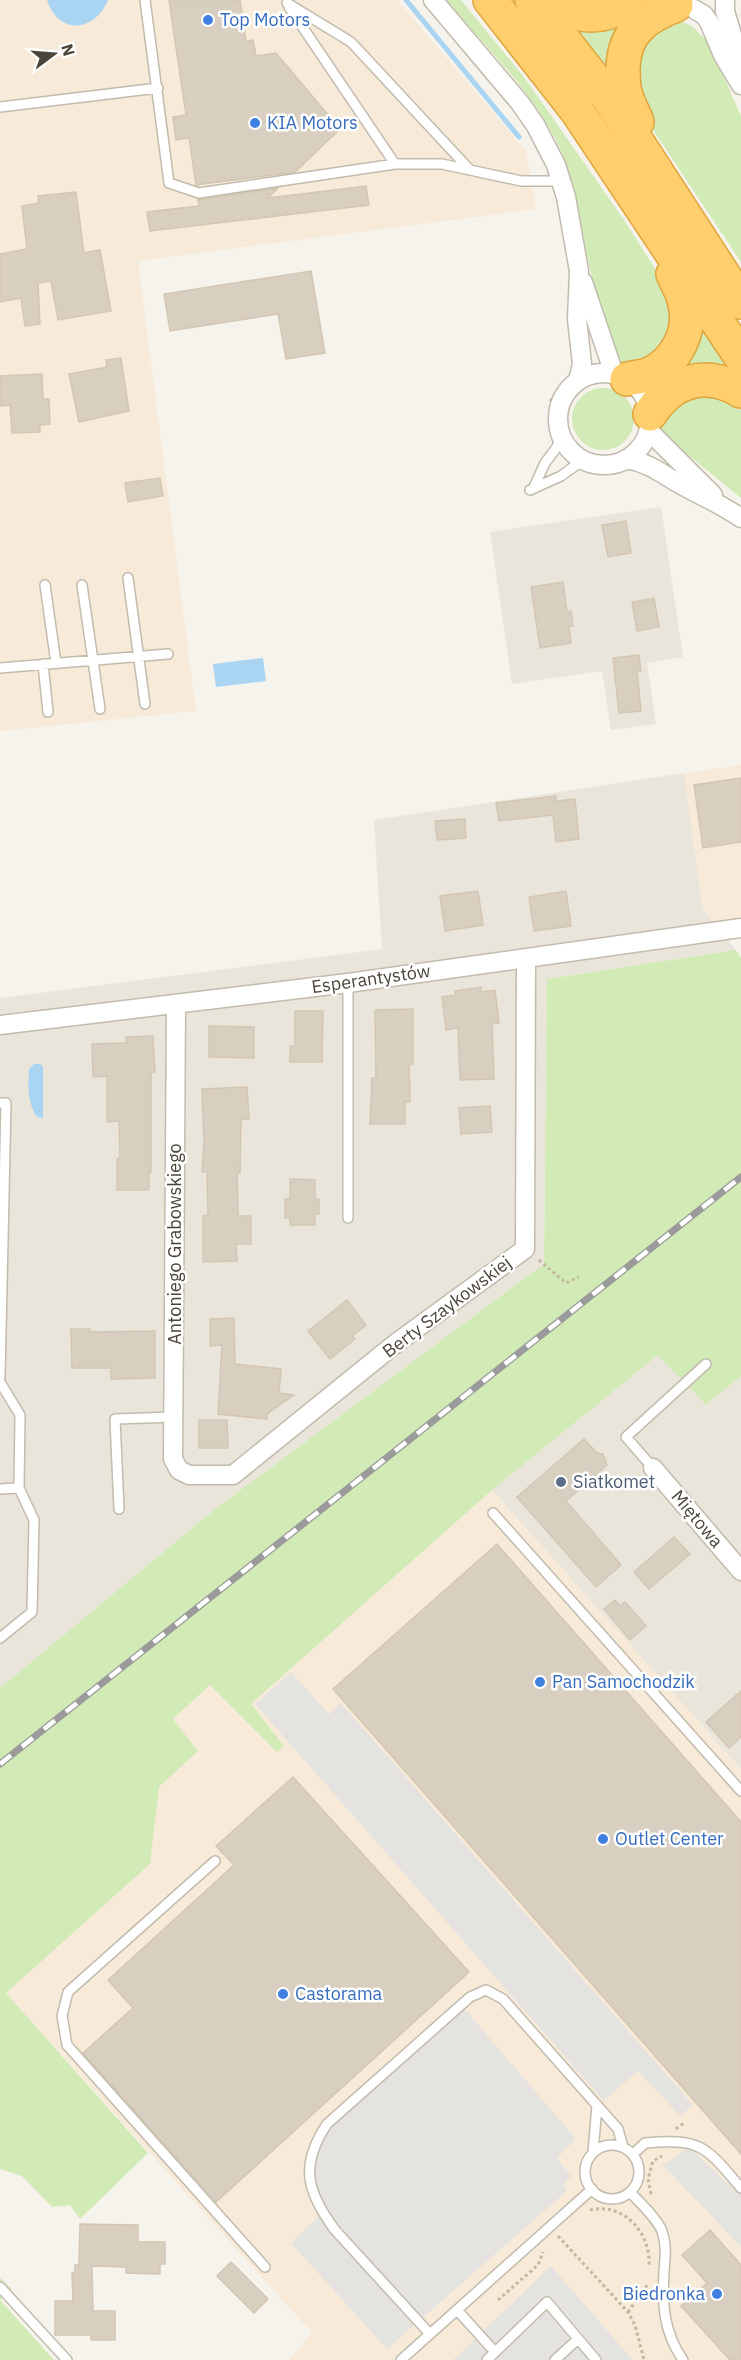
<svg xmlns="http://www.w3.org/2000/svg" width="741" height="2360" font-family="'IBM Plex Sans',sans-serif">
  <rect width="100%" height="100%" fill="#f6f3ec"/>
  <path fill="#eae5da" d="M 661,507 L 683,657 L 647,663 L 656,724 L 611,730 L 602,671 L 512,684 L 490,532 Z
    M 684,773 L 703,909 L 736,950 L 547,979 L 544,1264 L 215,1509 L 0,1688 L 0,998 L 382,949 L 374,820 Z
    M 658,1355 L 706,1405 L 741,1376 L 741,1769 L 492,1490 Z"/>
  <path fill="#f7ead8" d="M 0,0 L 397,0 L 526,151 L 536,209 L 138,261 L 196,711 L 0,731 Z
    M 741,765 L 741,922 L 717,926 L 703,909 L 684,773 Z
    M 492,1490 L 741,1769 L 741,2360 L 289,2360 L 312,2333 L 6,1993 L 150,1864 L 159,1787 L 198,1751 L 173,1719 L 210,1685 L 277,1752 L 284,1745 L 251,1704 Z"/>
  <path fill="#d2eab5" d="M 446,0 L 461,0 L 524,77 L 622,217 L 665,284 L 677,308 L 665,353 L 633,366 L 617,360 L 609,348 C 600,310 590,271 582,232 C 576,201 571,169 556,140 C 529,88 484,45 446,0 Z
    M 644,0 L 656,0 L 614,84 L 565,21 Z
    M 674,21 L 683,22 L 693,27 L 709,43 L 741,116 L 741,262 L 639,109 L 639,40 Z
    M 694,316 L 734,375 L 646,385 Z
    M 704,388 L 741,406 L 741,498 L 661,433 L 659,420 L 663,410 Z
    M572 419a31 31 0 1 1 62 0a31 31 0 1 1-62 0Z
    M 736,950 L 741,958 L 741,1376 L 706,1405 L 658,1355 L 492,1490 L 251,1704 L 284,1746 L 277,1752 L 210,1685 L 173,1719 L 198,1751 L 159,1787 L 150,1864 L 6,1993 L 148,2153 L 80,2219 L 70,2205 L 52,2207 L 22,2176 L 0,2169 L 0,1688 L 215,1509 L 544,1264 L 547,979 Z
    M 0,2278 L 12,2289 L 0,2300 L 54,2360 L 0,2360 Z"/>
  <path fill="#e5e3e0" d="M 291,1672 L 329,1714 L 341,1703 L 693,2105 L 680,2116 L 638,2071 L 604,2101 L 255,1704 Z
    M 461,2005 L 576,2139 L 557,2158 L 571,2176 L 563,2185 L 567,2191 L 387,2349 L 291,2243 L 322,2213 L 311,2192 L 317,2139 Z
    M 690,2147 L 735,2191 L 741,2186 L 741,2247 L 663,2165 Z
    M 551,2266 L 633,2360 L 453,2360 Z"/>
  <path fill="#a9d4f2" d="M 47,0 L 108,0 C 95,32 59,36 47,0 Z
    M 263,658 L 266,681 L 216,687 L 213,664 Z
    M 34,1064 L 40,1064 L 43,1067 L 43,1118 L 37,1117 C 27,1102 28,1086 29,1069 Z"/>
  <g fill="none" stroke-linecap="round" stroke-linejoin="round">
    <path stroke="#a9d4f2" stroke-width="5" d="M 406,0 L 519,137"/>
  </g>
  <path fill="#d8cfc1" stroke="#d3c7b4" stroke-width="1.5" d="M 169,0 L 240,0 L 246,41 L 253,40 L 256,56 L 276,53 L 340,129 L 295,172 L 196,185 L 189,138 L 176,140 L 173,117 L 186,115 Z
    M 366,186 L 369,205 L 150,231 L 147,212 L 199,206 L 198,200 L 278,188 L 268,198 Z
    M 76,192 L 84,253 L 100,250 L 111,311 L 58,320 L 51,281 L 38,283 L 40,324 L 25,326 L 21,298 L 0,302 L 0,254 L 27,249 L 22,206 L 39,203 L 38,196 Z
    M 311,271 L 325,353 L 286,359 L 278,314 L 170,331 L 164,294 Z
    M 121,358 L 129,411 L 79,422 L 69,374 L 107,367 L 106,360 Z
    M 42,374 L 43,399 L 49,399 L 50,424 L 40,425 L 40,432 L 12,433 L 10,405 L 0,406 L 0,376 Z
    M 160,478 L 163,496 L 128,502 L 125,483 Z
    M 626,521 L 631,553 L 608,557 L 602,525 Z
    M 563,582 L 567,612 L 571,611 L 573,626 L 569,627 L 571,643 L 540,648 L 531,587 Z
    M 654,598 L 659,627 L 637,631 L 632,602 Z
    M 639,655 L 641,671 L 637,671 L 641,711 L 619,713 L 613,658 Z
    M 741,778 L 741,842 L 703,848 L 694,785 Z
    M 556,796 L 556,801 L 575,799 L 579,839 L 556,842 L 553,815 L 499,821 L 496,803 Z
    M 465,819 L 466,838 L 437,840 L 435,821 Z
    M 478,891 L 483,925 L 445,931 L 440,896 Z
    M 566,891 L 571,926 L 534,931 L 529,897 Z
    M 481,987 L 481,992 L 495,990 L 499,1023 L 492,1024 L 494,1079 L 460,1080 L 458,1028 L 446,1030 L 442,997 L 456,995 L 455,991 Z
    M 413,1009 L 413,1064 L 409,1064 L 410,1102 L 405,1102 L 405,1124 L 370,1124 L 372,1078 L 376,1078 L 375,1010 Z
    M 295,1011 L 323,1011 L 322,1062 L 290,1062 L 290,1046 L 295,1046 Z
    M 209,1026 L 254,1027 L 254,1058 L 209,1057 Z
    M 153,1036 L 155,1072 L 151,1072 L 151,1172 L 149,1172 L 149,1190 L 117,1190 L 117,1159 L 120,1158 L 119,1121 L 107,1122 L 107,1076 L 93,1077 L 92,1044 L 126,1043 L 126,1037 Z
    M 247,1087 L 249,1119 L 241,1119 L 240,1173 L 237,1173 L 238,1216 L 251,1216 L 251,1244 L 236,1244 L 237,1261 L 203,1262 L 203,1216 L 208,1215 L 207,1172 L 202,1172 L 204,1144 L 202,1089 Z
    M 490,1106 L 492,1132 L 461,1134 L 459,1108 Z
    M 290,1179 L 315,1180 L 315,1199 L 319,1199 L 319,1214 L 315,1214 L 315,1225 L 290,1225 L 290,1218 L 285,1218 L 285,1199 L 290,1199 Z
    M 347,1300 L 366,1325 L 352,1336 L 355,1339 L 330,1359 L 308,1331 Z
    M 234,1318 L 235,1364 L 281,1369 L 279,1393 L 294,1395 L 267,1414 L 267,1419 L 218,1414 L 222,1345 L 210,1346 L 210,1319 Z
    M 71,1329 L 90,1329 L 90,1332 L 155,1331 L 155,1378 L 111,1379 L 111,1368 L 72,1368 Z
    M 199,1420 L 227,1420 L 228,1448 L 199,1448 Z
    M 584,1439 L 597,1453 L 603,1454 L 607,1465 L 566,1501 L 621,1565 L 596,1587 L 517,1497 Z
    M 674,1537 L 690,1554 L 649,1589 L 634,1572 Z
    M 497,1544 L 741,1822 L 741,2154 L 333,1689 Z
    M 615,1600 L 620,1606 L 625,1602 L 646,1626 L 630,1640 L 604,1609 Z
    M 741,1691 L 741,1737 L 729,1748 L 706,1722 Z
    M 293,1777 L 469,1972 L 216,2202 L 83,2053 L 133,2008 L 108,1980 L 234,1865 L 216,1846 Z
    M 80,2224 L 138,2225 L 138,2242 L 165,2242 L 165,2264 L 160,2264 L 160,2274 L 126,2273 L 126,2267 L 92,2266 L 93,2311 L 115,2311 L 115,2340 L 91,2340 L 91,2335 L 55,2335 L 55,2301 L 73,2301 L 72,2273 L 75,2272 L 75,2265 L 79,2265 Z
    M 710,2230 L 741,2265 L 741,2360 L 730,2360 L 681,2306 L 707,2283 L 682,2255 Z
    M 231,2262 L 268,2299 L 254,2313 L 217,2276 Z"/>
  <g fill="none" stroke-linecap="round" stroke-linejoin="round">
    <defs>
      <path id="lane" d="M 145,0 L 169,183 L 199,193 L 395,164 L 442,164 L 521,181 L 562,181
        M 287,3 L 351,42 L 470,170
        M 289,7 L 395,164
        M 0,107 L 158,88
        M 534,487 L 545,463 L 557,447 L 561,434
        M 530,490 L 561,476 L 576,465 L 588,461
        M 128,578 L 145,704
        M 45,585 L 56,663
        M 82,585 L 100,709
        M 43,664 L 48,712
        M 0,668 L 168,654
        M 348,983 L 348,1218
        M 0,1103 L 6,1103 L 0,1377
        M 0,1382 L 20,1415 L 19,1488 L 34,1520 L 32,1612 L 0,1638
        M 653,1468 L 626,1437 L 706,1364
        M 0,1489 L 19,1488
        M 119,1509 L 115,1419 L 174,1417
        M 493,1513 L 741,1791
        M 215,1861 L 68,1992 L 62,2016 L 67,2045 L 265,2267
        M585 2172a27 27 0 1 1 54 0a27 27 0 1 1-54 0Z
        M 593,2153 L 597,2105
        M 633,2154 L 645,2143 C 702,2138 706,2147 741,2188
        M 630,2192 C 640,2203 656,2217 662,2231 C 667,2245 665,2258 664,2272 C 662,2305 664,2333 683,2360
        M 0,2287 L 67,2360
        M 457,2310 L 495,2352
        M 430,2334 L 335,2230 C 307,2192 299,2166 327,2124 L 470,1997 L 486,1990 L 503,1999 L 618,2129 L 623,2147
        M 401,2360 L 592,2189
        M 487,2360 L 547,2302 L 596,2360
        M 555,2360 L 578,2339"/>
      <path id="street" d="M 433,0 L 520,103 L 536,126 L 556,165 L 566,197 L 579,271 L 577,319 L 582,364 L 578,381
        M 725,0 L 725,11 L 741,65
        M 694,9 L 704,15 L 709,22 L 723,55 L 741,85
        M 583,282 L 614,374
        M558 419a46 46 0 1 1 92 0a46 46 0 1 1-92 0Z
        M 649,431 L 713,495
        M 626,459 C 647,462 661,473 678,483 C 699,495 721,504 741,518
        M 176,1005 L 173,1459 L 179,1470 L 189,1475 L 233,1475 L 395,1344 L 525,1249 L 526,958
        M 0,1025 L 348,983 L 741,928
        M 653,1468 L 741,1571"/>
      <path id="highway" d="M 490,0 L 577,111 L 741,357
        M 532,0 L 608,97 L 741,302
        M 551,0 C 574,20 607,20 630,0
        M 637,122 C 634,114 629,105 626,96 C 623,87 623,78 623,68 C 624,32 645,17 676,5
        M 627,379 C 634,377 643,377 650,374 C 677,361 693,330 684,300 C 682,291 677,283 673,274
        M 650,414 C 672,380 706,370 741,391"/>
    </defs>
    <use href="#lane" stroke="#c2bbae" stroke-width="12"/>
    <use href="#street" stroke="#c2bbae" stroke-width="21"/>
    <use href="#highway" stroke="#e0a43c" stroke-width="36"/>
    <path stroke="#c4b79f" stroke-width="3" stroke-dasharray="3 3" stroke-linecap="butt" d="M 551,425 L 551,400 L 561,386
      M 595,473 L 616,473
      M 539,1260 L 566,1283 L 579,1277
      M 676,2129 L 684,2123
      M 651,2194 L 648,2179 L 653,2161 L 662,2156
      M 590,2210 C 624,2202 651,2233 649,2266
      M 558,2236 L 628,2312 L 635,2325 L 644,2360
      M 498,2300 L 538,2265 L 543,2252
      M 628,2312 L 648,2284"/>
    <use href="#lane" stroke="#fff" stroke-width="9"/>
    <use href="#street" stroke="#fff" stroke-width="18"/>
    <use href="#highway" stroke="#ffcf6e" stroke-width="33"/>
    <defs>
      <path id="rail" d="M 0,1764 L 741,1177"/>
    </defs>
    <use href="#rail" stroke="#9a9a9a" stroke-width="7"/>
    <use href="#rail" stroke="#fff" stroke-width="4.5" stroke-dasharray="14" stroke-linecap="butt"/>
  </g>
  <g fill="#3f7fe0" stroke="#fff" stroke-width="2">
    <circle cx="208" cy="20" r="6"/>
    <circle cx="255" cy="123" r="6"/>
    <circle cx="540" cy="1682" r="6"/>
    <circle cx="603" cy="1839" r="6"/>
    <circle cx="283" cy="1994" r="6"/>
    <circle cx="717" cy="2294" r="6"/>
  </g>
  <circle fill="#5c6f8a" stroke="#fff" stroke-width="2" cx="561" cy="1482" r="6"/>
  <g text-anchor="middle" stroke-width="5" stroke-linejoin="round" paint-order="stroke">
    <g font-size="18" fill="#366cbe" stroke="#fff" text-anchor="start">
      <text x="220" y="26">Top Motors</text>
      <text x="267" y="129">KIA Motors</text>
      <text x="552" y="1688">Pan Samochodzik</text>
      <text x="615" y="1845">Outlet Center</text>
      <text x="295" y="2000">Castorama</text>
      <text x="705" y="2300" text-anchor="end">Biedronka</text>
    </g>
    <g font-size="18" fill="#4b4439" stroke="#fff">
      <text transform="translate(371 979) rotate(-8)" y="6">Esperantystów</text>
      <text transform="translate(175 1244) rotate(-90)" y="6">Antoniego Grabowskiego</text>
      <text transform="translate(447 1307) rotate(-37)" y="6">Berty Szaykowskiej</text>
      <text transform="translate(697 1519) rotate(50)" y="6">Miętowa</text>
    </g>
    <g font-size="18" fill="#4e5e75" stroke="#fff" text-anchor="start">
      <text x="573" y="1488">Siatkomet</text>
    </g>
  </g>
  <g transform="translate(54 54) rotate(74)" stroke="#ffffff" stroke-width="4.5" paint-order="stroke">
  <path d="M0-4.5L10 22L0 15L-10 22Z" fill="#4b4439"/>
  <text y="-9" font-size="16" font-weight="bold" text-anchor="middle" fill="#4b4439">N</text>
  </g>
</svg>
